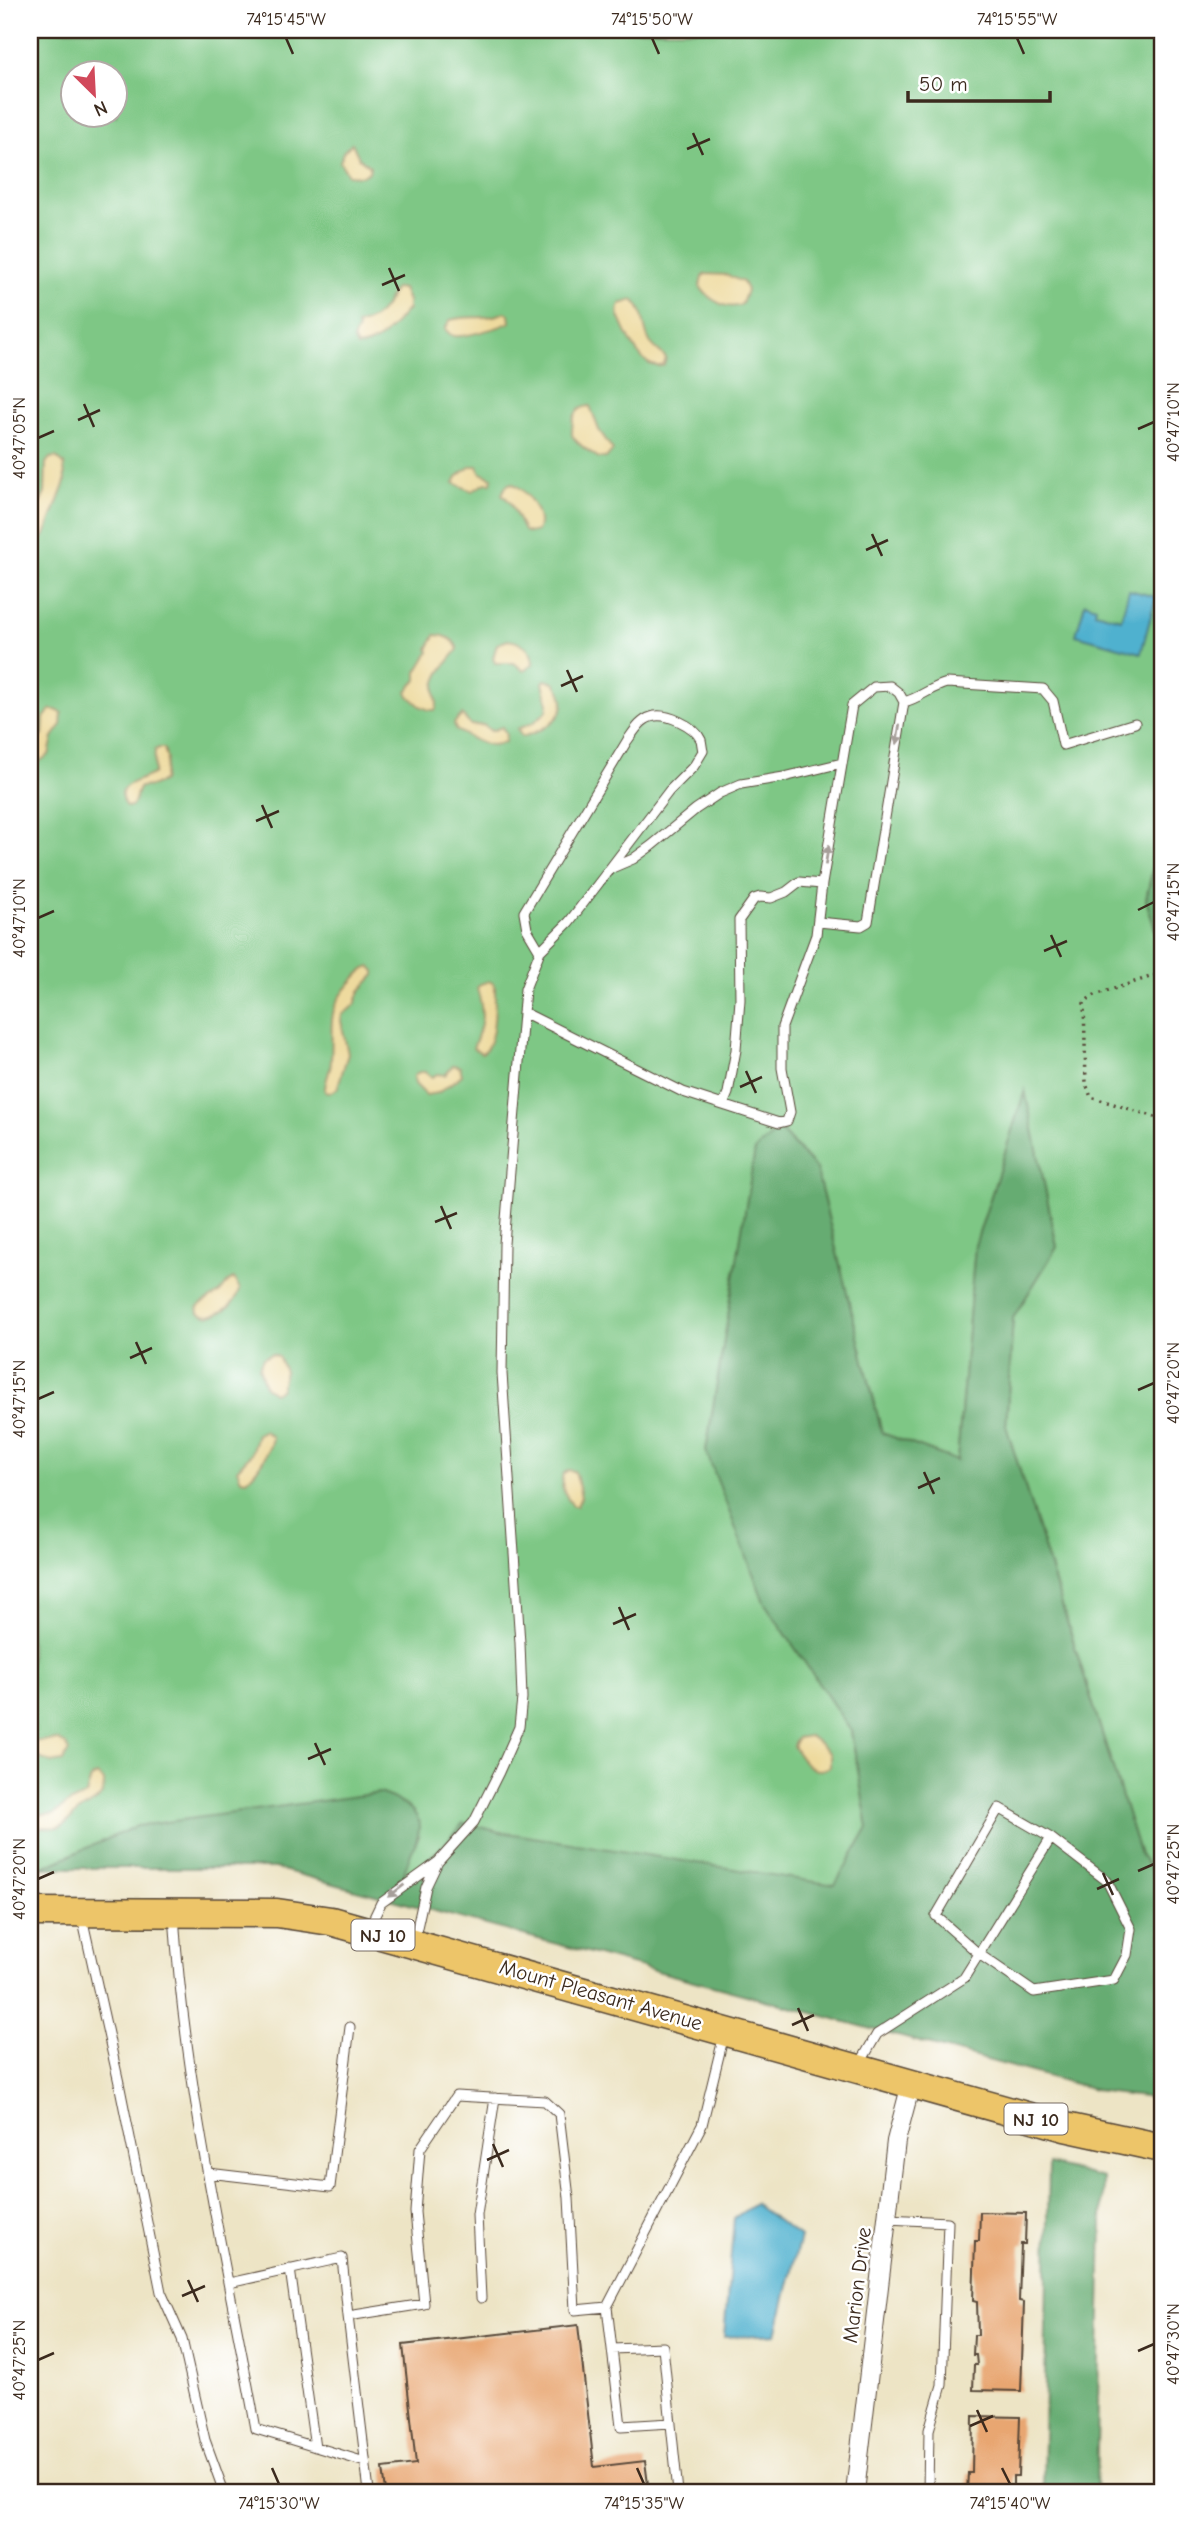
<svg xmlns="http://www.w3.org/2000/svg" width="1192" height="2522" font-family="'Comic Neue',sans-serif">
  <rect width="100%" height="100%" fill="#fff"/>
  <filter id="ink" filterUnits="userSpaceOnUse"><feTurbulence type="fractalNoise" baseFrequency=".0143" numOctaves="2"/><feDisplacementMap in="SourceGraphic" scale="14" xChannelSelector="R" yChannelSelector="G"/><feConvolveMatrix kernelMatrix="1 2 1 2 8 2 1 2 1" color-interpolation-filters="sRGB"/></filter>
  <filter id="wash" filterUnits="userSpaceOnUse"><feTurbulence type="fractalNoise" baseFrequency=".00686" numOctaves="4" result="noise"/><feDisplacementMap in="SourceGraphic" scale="28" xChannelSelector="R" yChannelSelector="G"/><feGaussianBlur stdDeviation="1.57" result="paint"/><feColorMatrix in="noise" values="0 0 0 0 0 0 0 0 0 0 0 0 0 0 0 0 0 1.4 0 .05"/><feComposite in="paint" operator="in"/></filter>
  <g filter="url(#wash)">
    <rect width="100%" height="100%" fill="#ede4c5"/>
    <path fill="#7ec785" stroke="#5c7852" stroke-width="2" fill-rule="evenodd" d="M 30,30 L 1162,30 L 1162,841 L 1157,849 L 1146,899 L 1162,952 L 1162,1884 L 1140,1855 L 1006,1426 L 1013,1318 L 1057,1247 L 1025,1091 L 975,1246 L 957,1461 L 882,1433 L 816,1169 L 780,1129 L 755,1152 L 706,1451 L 851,1731 L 854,1751 L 886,1787 L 857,1894 L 442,1849 L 410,1875 L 403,1875 L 408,1857 L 419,1836 L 75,1853 L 41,1868 L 30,1868 ZM 74,74 L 116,74 L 116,116 L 74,116 Z"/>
    <path fill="#66ac72" stroke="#506b48" stroke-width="2" d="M 1162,841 L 1162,952 L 1146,900 L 1157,849 Z
      M 1025,1090 L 1057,1247 L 1013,1318 L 1006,1426 L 1140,1855 L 1162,1884 L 1162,2099 L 1109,2093 L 275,1868 L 41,1868 L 137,1826 L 379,1793 C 399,1800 427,1810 417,1838 C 413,1851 406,1862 404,1875 L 410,1875 L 444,1845 L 463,1823 L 501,1832 L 835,1885 L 868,1828 L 851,1731 L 764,1602 L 706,1451 L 755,1150 L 779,1129 L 816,1169 L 882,1433 L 957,1461 L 975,1246 Z
      M 1049,2164 L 1103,2178 L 1096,2492 L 1043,2492 Z"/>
    <path fill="#eeda9e" stroke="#94825e" stroke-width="2" d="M 352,143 L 359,158 L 370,166 L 369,172 L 362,176 L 348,175 L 340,162 L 343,152 Z
      M 705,274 L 727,275 L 743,282 L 747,290 L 742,304 C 729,312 707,299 700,286 L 702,277 Z
      M 396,288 L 403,289 L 408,301 L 408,309 C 393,325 381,345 357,347 L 353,339 L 358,329 L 357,325 C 367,322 378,317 383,309 C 389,302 389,294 396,288 Z
      M 633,300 C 646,311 642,329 650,342 C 654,348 661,352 666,358 L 664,365 C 642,374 626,332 619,316 L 618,311 L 620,304 Z
      M 505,312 L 509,314 L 510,322 C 503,327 462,338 454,336 C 449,335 448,332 445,329 L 450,320 C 469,314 488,321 505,312 Z
      M 590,406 L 599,430 L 613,450 L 606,458 L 599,458 C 591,453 576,444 572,435 C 572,421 573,407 590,406 Z
      M 56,457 L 64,464 L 65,482 L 45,535 L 40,542 L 30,545 L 30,524 L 45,493 L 46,463 L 50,458 Z
      M 471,466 L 478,466 L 481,473 L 492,478 L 491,483 L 486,483 L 472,491 L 454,483 L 457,477 Z
      M 511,483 C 526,488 545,516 537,531 L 529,533 L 524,531 L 510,502 L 502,494 L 506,486 Z
      M 435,635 C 446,635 454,639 458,649 C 450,661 436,672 435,688 C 434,697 440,702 435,710 L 429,710 L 420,706 L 409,696 L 407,691 L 417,680 L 417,672 L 429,652 L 428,649 Z
      M 508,640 C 522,642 533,649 533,664 L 524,671 L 514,663 L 495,663 L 493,658 L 497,644 Z
      M 545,680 L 555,683 C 578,712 546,730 522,737 L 517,729 L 533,723 L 547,711 L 548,703 L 543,683 Z
      M 50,710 L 56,710 L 62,713 L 61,726 L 53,737 L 49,755 L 38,762 L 30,757 L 30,749 L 43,735 L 44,718 Z
      M 462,715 C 474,728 466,725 484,725 L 491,731 L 502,727 L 506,734 L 505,742 C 487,751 472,738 456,730 L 454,723 Z
      M 159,748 L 164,748 L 167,759 L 163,781 L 153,786 L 140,787 C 135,793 137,800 132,806 L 126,807 C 110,782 142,782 154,773 L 155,750 Z
      M 371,967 L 375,971 L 375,975 L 360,991 L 355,1005 L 342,1015 L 341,1021 L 348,1054 L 337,1089 L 329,1093 L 325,1092 C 324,1081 331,1072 331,1060 C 334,1026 324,1013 350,984 C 357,977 361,969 371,967 Z
      M 489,981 L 494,984 L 495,987 C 495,1003 496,1045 482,1053 L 473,1048 C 483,1023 485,1015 477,988 L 480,984 Z
      M 453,1065 L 460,1067 L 462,1075 L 438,1093 L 426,1095 L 415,1084 L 414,1076 L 419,1072 L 426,1072 L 432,1077 L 437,1074 L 445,1075 Z
      M 234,1279 L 240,1289 C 236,1305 215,1322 199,1313 L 198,1307 C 205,1300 213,1298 220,1292 C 226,1286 225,1282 234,1279 Z
      M 271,1354 L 278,1356 L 285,1371 L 281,1389 L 274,1393 L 265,1387 L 259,1367 L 263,1358 Z
      M 264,1431 L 272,1437 C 270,1452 258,1470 247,1480 L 241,1479 L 237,1469 L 251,1454 L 257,1434 Z
      M 568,1470 L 574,1471 L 576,1474 L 581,1497 L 577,1506 L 573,1506 C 566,1497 559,1485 563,1474 Z
      M 809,1736 C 813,1737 827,1751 830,1754 L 830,1766 C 813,1778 801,1760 793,1746 L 797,1738 Z
      M 57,1740 L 66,1745 L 69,1751 L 63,1761 L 51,1763 L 30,1754 L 30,1742 C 39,1740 48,1742 57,1740 Z
      M 97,1775 L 104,1781 C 105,1802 90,1803 77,1813 C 71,1818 66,1826 58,1827 C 48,1829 40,1825 30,1829 L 30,1815 L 54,1814 L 67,1804 L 86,1795 L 91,1778 Z"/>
    <path fill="#50b1cf" stroke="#466e76" stroke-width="2" d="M 1129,590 L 1156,597 L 1141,653 L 1076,635 L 1085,603 L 1096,607 L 1095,612 L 1121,619 Z
      M 755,2204 L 800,2237 L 776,2334 L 724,2337 L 734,2218 Z"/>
    <g id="blocks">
      <path fill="#e8a671" d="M 980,2212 L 1026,2213 L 1025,2244 L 1021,2244 L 1019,2301 L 1024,2302 L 1021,2391 L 973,2390 L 974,2365 L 977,2365 L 976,2355 L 973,2355 L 974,2335 L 978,2335 L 977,2302 L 973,2301 L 975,2241 L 979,2241 Z
        M 578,2325 L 594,2467 L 645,2461 L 649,2492 L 386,2492 L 383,2468 L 416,2464 L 403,2345 Z
        M 973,2416 L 1020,2417 L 1018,2476 L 1013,2476 L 1013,2492 L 967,2492 L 968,2473 L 972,2473 Z"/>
    </g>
  </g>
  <g filter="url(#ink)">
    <use href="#blocks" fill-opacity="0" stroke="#564637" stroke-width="2"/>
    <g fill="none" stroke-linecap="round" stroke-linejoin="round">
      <defs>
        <path id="service" d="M 904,702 C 920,698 931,687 947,683 L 1043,689 L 1053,701 L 1063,745 L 1135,723
          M 612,868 L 633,859 L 651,846 L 696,809 L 720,793 L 741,784 L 784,777 L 842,763
          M 523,1012 L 683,1092 L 723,1105 L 728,1093 L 736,1050 L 740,1000 L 739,920 L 754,899 L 760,897 L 771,898 L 786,892 L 799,882 L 822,884
          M 723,1105 L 779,1123 L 787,1121 L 790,1112 L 782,1068 L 782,1027 L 816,935 L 822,884 L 852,705 L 874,687 L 890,686 L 899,693 L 904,702 L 868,922 L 861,926 L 818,922
          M 174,1915 C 185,2088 225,2259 256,2429 L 365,2462
          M 82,1917 L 119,2083 L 161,2292 L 182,2339 L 205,2440 L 224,2492
          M 369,1928 L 381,1903 L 438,1862 L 474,1822 L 499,1772 L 519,1727 L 522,1698 L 520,1643 L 502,1373 L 504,1244 L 525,989 L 540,951 L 569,922 L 669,791 L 694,766 L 703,751 C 702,748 702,744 701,740 C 695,726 666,712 651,717 C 640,720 633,733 627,741 L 524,912 L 527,929 L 540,951
          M 414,1941 L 426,1887 L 437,1864
          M 858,2067 L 877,2034 L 964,1978 L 1051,1838 L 1107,1881 L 1131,1929 L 1127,1955 L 1114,1980 L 1034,1992 L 979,1954 L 936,1916 L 999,1808 L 1051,1838
          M 208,2173 L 330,2187 L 350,2027
          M 887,2219 L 948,2222 L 942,2385 L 929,2430 L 928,2492
          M 290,2269 L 315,2447
          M 229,2283 L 342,2258 L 348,2316
          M 481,2298 L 477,2215 L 495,2098
          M 612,2349 L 621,2426 L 671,2423
          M 369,2492 L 348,2316 L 424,2304 L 415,2212 L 420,2149 L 456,2096 L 545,2101 L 559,2114 L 569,2198 L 575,2310 L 607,2307
          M 678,2492 L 663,2347 L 612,2349 L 607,2307 L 702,2125 L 724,2035"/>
        <path id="minor" d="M 855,2492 L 896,2141 L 911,2084"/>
        <path id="primary" d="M 30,1912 L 277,1913 L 331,1921 L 1065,2127 L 1162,2148"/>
      </defs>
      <use href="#service" stroke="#564637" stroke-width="11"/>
      <use href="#minor" stroke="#564637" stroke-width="20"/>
      <use href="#primary" stroke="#564637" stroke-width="31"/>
      <path stroke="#564637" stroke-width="3.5" stroke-dasharray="2 5" stroke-linecap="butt" d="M 1162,973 L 1092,996 L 1084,1003 L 1086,1084 L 1091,1097 L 1162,1119"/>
      <use href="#service" stroke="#fff" stroke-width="9"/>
      <use href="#minor" stroke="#fff" stroke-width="18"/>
      <use href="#primary" stroke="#edc569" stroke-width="28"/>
    </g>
    <defs><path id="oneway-solid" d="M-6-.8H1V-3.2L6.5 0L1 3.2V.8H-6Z" transform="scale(1.75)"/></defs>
    <g fill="#a79f9a">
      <use href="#oneway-solid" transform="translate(898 735) rotate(99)"/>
      <use href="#oneway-solid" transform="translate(827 855) rotate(-81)"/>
      <use href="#oneway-solid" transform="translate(396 1891) rotate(143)"/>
    </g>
  </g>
  <path fill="none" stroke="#3b2a1e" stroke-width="2.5" d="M 286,38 L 293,54M 652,38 L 659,54M 1017,38 L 1024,54M 693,133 L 703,155M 687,149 L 710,139M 389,268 L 399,291M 382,285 L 405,275M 84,404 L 94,427M 78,420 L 100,410M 1138,429 L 1154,422M 38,438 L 54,431M 872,534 L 882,556M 866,550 L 888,540M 567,670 L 577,692M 561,686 L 583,676M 262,805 L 272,828M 256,821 L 279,811M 1138,910 L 1154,902M 38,918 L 54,911M 1051,935 L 1061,957M 1044,951 L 1067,941M 746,1071 L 756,1093M 740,1087 L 762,1077M 441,1206 L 451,1229M 435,1222 L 457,1213M 136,1342 L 146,1364M 130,1358 L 152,1348M 1138,1390 L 1154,1383M 38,1399 L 54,1392M 924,1472 L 934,1494M 918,1488 L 940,1478M 619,1607 L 629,1630M 613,1624 L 636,1614M 315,1743 L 325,1765M 308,1759 L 331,1749M 1138,1871 L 1154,1864M 1103,1873 L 1113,1895M 38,1879 L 54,1872M 1097,1889 L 1119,1879M 798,2008 L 808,2031M 792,2025 L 814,2015M 493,2144 L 503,2167M 487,2160 L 509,2150M 188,2280 L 198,2302M 182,2296 L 205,2286M 1138,2351 L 1154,2344M 38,2360 L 54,2353M 977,2410 L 987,2432M 970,2426 L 993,2416M 272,2468 L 279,2484M 637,2468 L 644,2484M 1002,2468 L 1010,2484"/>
  <g text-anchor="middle" stroke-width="5" stroke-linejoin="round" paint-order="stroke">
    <g fill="#fff" stroke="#766a62" stroke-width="2">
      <rect x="351.5" y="1919.5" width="63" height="31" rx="5"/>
      <rect x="1004.5" y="2103.5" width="63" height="31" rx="5"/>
    </g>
    <g font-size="19" font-weight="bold" fill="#3b2a1e">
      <text x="383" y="1942">NJ 10</text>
      <text x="1036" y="2126">NJ 10</text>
    </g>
    <g font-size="21" fill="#3b2a1e" stroke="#fff">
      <text transform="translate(601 1995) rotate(16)" y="7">Mount Pleasant Avenue</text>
      <text transform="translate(857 2285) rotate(-83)" y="7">Marion Drive</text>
    </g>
  </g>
  <rect width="1192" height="2522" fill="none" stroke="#fff" stroke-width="77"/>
  <g transform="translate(94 94) rotate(156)"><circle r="33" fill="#ffffff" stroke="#b1aaa5" stroke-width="2"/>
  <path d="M0-5L12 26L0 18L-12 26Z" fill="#d1495b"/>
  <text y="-10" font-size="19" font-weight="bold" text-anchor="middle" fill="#3b2a1e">N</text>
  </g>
  <path d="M908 91v10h142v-10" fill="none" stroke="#3b2a1e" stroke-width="3.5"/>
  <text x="919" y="91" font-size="21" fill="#3b2a1e" stroke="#ffffff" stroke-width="5" paint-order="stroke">50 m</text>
  <rect x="38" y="38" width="1116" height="2446" fill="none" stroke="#3b2a1e" stroke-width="2.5"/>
  <g font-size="18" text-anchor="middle" fill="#3b2a1e">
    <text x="286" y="25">74°15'45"W</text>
    <text x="652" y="25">74°15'50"W</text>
    <text x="1017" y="25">74°15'55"W</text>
    <text transform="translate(1173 422) rotate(-90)" y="6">40°47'10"N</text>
    <text transform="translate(19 438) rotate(-90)" y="6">40°47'05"N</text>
    <text transform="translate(1173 902) rotate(-90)" y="6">40°47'15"N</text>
    <text transform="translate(19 918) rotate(-90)" y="6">40°47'10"N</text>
    <text transform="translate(1173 1383) rotate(-90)" y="6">40°47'20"N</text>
    <text transform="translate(19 1399) rotate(-90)" y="6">40°47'15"N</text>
    <text transform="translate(1173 1864) rotate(-90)" y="6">40°47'25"N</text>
    <text transform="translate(19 1879) rotate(-90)" y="6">40°47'20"N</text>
    <text transform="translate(1173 2344) rotate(-90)" y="6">40°47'30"N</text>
    <text transform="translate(19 2360) rotate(-90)" y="6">40°47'25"N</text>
    <text x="279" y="2509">74°15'30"W</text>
    <text x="644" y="2509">74°15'35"W</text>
    <text x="1010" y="2509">74°15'40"W</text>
  </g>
</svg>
